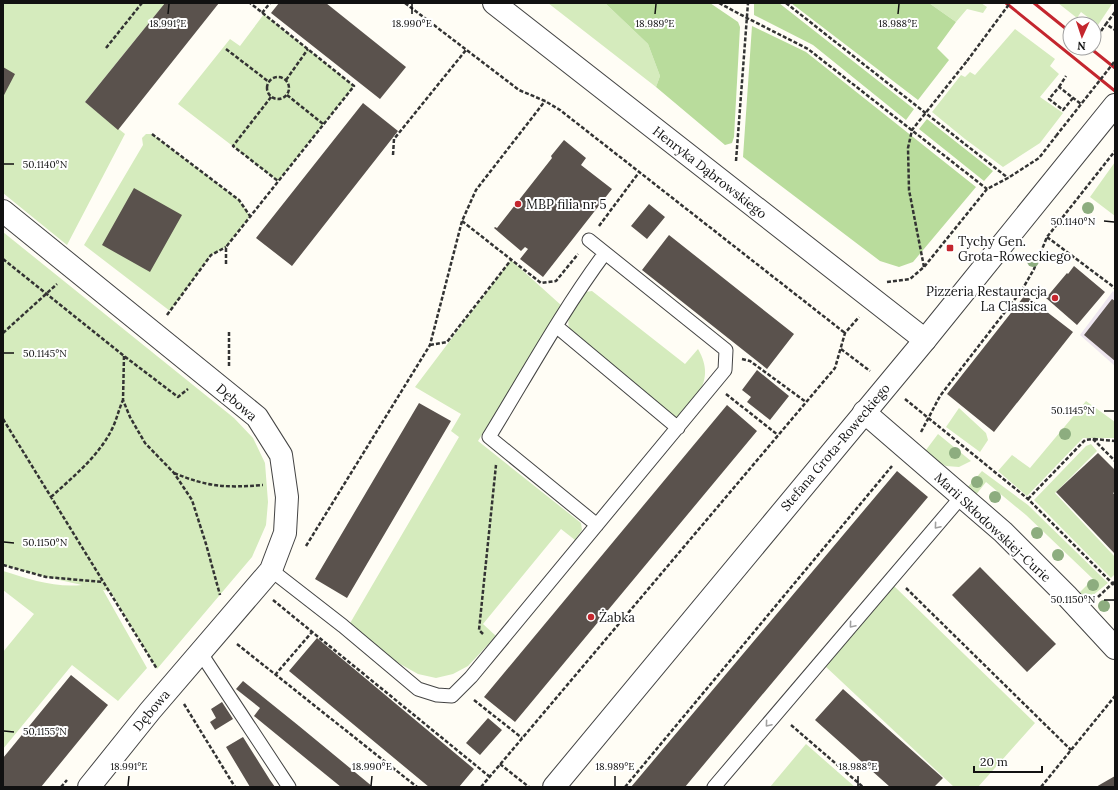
<svg xmlns="http://www.w3.org/2000/svg" width="1118" height="790" font-family="Lora,serif">
  <rect width="100%" height="100%" fill="#fffdf5"/>
  <path fill="#eee6ef" d="M 1113,291 L 1115,293 L 1115,366 L 1080,335 Z"/>
  <path fill="#d5ebbd" d="M 3,3 L 165,3 L 85,102 L 125,134 L 67,245 L 3,193 Z
    M 548,3 L 605,3 L 648,44 L 660,76 L 656,87 Z
    M 929,3 L 981,3 L 987,7 L 983,13 L 967,9 L 956,22 Z
    M 1058,3 L 1110,3 L 1112,4 L 1098,25 L 1081,12 L 1077,18 Z
    M 264,14 L 354,86 L 278,181 L 178,104 L 230,39 L 240,46 Z
    M 1015,29 L 1055,59 L 1050,66 L 1059,74 L 1040,97 L 1063,113 L 1040,143 L 1003,167 L 965,139 L 932,112 L 961,75 L 965,77 L 970,72 L 975,75 Z
    M 146,134 L 152,134 L 239,200 L 250,216 L 226,247 L 211,255 L 170,311 L 84,245 L 143,145 L 142,138 Z
    M 1115,162 L 1115,216 L 1090,197 Z
    M 3,232 L 234,418 L 253,438 L 265,463 L 268,502 L 266,525 L 252,557 L 157,669 L 110,591 L 103,590 L 147,668 L 118,701 L 72,665 L 3,749 L 3,652 L 34,614 L 3,590 L 3,571 C 29,579 55,588 82,585 L 46,577 L 3,565 Z
    M 511,260 L 562,306 L 478,441 L 581,523 L 582,530 L 575,540 L 561,529 L 483,624 L 496,636 L 468,666 L 453,674 L 436,678 L 418,674 L 393,660 L 349,625 L 459,437 L 451,431 L 461,414 L 415,387 Z
    M 592,291 L 685,364 L 698,349 C 716,380 696,397 678,421 L 570,331 C 564,316 576,305 585,292 Z
    M 1086,401 L 1115,422 L 1115,438 L 1083,438 L 1027,496 L 998,471 L 1012,455 L 1030,468 Z
    M 959,408 L 986,433 L 988,440 L 980,452 L 946,427 Z
    M 938,434 L 971,461 L 959,467 L 946,466 L 923,454 Z
    M 1091,444 L 1097,451 L 1055,493 L 1115,557 L 1115,574 L 1111,578 L 1034,500 L 1086,446 Z
    M 982,471 L 1028,505 L 1108,583 L 1087,600 L 1079,593 L 1093,579 L 1026,515 L 986,482 L 975,496 L 966,489 Z
    M 894,586 L 1035,723 L 978,787 L 954,787 L 825,666 Z
    M 806,744 L 855,787 L 770,787 Z"/>
  <path fill="#b9dc9c" d="M 605,3 L 710,3 L 738,22 L 740,27 L 734,137 L 732,143 L 725,145 L 656,87 L 660,76 L 648,44 Z
    M 754,3 L 779,3 L 914,109 L 906,120 L 813,45 L 754,15 Z
    M 791,3 L 929,3 L 956,22 L 937,48 L 949,60 L 918,100 Z
    M 752,26 L 806,52 L 976,187 L 913,262 L 899,267 L 880,261 L 743,157 Z
    M 927,119 L 993,171 L 984,181 L 919,129 Z"/>
  <path fill="#5a524d" d="M 165,3 L 219,3 L 118,130 L 85,102 Z
    M 279,3 L 326,3 L 406,67 L 380,99 L 271,13 Z
    M 3,67 L 15,74 L 3,97 Z
    M 363,103 L 398,131 L 292,266 L 256,238 Z
    M 564,140 L 586,158 L 581,165 L 612,189 L 543,277 L 520,259 L 528,249 L 525,247 L 521,251 L 494,228 L 495,227 L 497,228 L 552,158 L 551,156 Z
    M 134,188 L 182,215 L 150,272 L 102,245 Z
    M 649,204 L 665,217 L 647,239 L 631,226 Z
    M 669,235 L 794,334 L 767,369 L 642,270 Z
    M 1074,266 L 1105,292 L 1077,325 L 1046,298 L 1067,273 L 1068,274 Z
    M 1025,295 L 1073,332 L 994,432 L 947,394 Z
    M 1112,299 L 1115,301 L 1115,361 L 1084,335 Z
    M 757,370 L 789,396 L 770,420 L 747,402 L 751,397 L 742,390 Z
    M 419,403 L 451,421 L 347,598 L 315,579 Z
    M 727,405 L 757,431 L 515,722 L 484,697 Z
    M 1098,453 L 1115,470 L 1115,492 L 1113,493 L 1115,495 L 1115,554 L 1056,492 Z
    M 897,471 L 928,497 L 844,597 L 685,787 L 631,787 Z
    M 980,567 L 1056,644 L 1027,672 L 952,595 Z
    M 317,638 L 474,769 L 459,787 L 429,787 L 289,671 Z
    M 71,675 L 108,705 L 41,787 L 3,787 L 3,758 Z
    M 243,681 L 299,726 L 373,787 L 341,787 L 309,761 L 254,716 L 260,708 L 236,689 Z
    M 843,689 L 943,778 L 934,787 L 890,787 L 815,720 Z
    M 222,702 L 233,719 L 215,730 L 210,722 L 216,718 L 211,709 Z
    M 488,718 L 502,730 L 480,755 L 466,743 Z
    M 243,737 L 270,780 L 275,787 L 250,787 L 226,747 Z
    M 1115,776 L 1115,787 L 1096,787 L 1101,784 Z"/>
  <g fill="none" stroke-linecap="round" stroke-linejoin="round">
    <defs>
      <path id="service" d="M 556,326 L 678,428
        M 597,525 L 489,437 C 527,375 562,311 605,253
        M 271,570 L 343,626 L 418,689 L 437,695 L 452,696 L 471,677 L 725,370 L 726,350 L 589,240
        M 200,652 L 289,787
        M 714,787 L 962,496"/>
      <path id="minor" d="M 494,3 L 925,340
        M 3,211 L 257,417 L 281,455 L 287,497 L 285,533 L 271,570 L 150,711 L 89,787
        M 864,412 L 1003,532 L 1066,595 L 1115,648"/>
      <path id="tertiary" d="M 554,787 L 925,340 L 1115,105"/>
    </defs>
    <use href="#service" stroke="#444" stroke-width="15"/>
    <use href="#minor" stroke="#444" stroke-width="24"/>
    <use href="#tertiary" stroke="#444" stroke-width="24"/>
    <path stroke="#333" stroke-width="2.5" stroke-dasharray="4 2" stroke-linecap="butt" d="M 405,3 L 519,90 L 545,101 L 560,110 L 845,333
      M 719,3 L 747,18 L 808,49 L 987,189
      M 786,3 L 1008,178
      M 1115,12 L 1106,24 L 1115,30
      M 262,13 L 270,3
      M 1101,31 L 1106,24
      M 106,48 L 142,3
      M 226,49 L 269,82
      M267 88a11 11 0 1 1 22 0a11 11 0 1 1-22 0Z
      M 286,80 L 308,49
      M 1059,87 L 1066,76
      M 287,95 L 323,124
      M 271,97 L 233,146 L 278,181
      M 1073,98 L 1063,110 L 1049,99 L 1059,87 L 1081,104
      M 152,134 L 239,200 L 250,216
      M 393,155 L 394,139 L 466,50
      M 736,161 L 748,3
      M 462,221 L 541,283 L 556,281 L 578,254
      M 599,226 L 640,171
      M 1047,237 L 1115,288
      M 3,259 L 124,356 L 178,397 L 188,389
      M 226,264 L 226,247 L 354,86 L 250,3
      M 924,267 L 909,190 L 908,148 L 912,130 L 967,61
      M 887,282 L 910,279 L 924,267 L 987,189 L 1008,178 L 1039,158 L 1056,136
      M 167,315 L 211,255 L 226,247
      M 229,332 L 229,366
      M 3,333 L 57,284
      M 430,345 L 447,342 L 511,260
      M 841,349 L 870,371
      M 124,356 L 123,400 L 130,417 L 145,443 L 174,473 L 192,500 L 206,544 L 220,595
      M 742,359 L 750,361 L 806,402
      M 726,394 L 778,435
      M 905,399 L 1028,499 L 1115,586
      M 3,419 L 157,669
      M 921,432 L 940,396 L 1022,290 L 1034,269 L 1047,237 L 1115,151
      M 1094,439 L 1115,441
      M 174,473 C 208,487 226,488 263,485
      M 51,497 C 74,476 100,455 113,427 C 117,418 119,409 123,400
      M 1028,499 L 1085,440 L 1093,439 L 1115,461
      M 306,546 L 430,345 L 462,221 L 476,190 L 545,101
      M 3,565 L 46,577 L 103,582
      M 906,588 L 1071,750
      M 1098,597 L 1115,581
      M 273,600 L 490,777
      M 483,634 L 479,630 L 496,465
      M 237,644 L 417,787
      M 275,675 L 312,632
      M 474,700 L 522,738
      M 184,704 L 235,787
      M 791,725 L 863,787
      M 500,764 L 529,787
      M 61,787 L 67,780
      M 481,787 L 835,368 L 845,333 L 859,317
      M 625,787 L 892,466
      M 1041,787 L 1115,696"/>
    <use href="#service" stroke="#fff" stroke-width="13"/>
    <use href="#minor" stroke="#fff" stroke-width="22"/>
    <use href="#tertiary" stroke="#fff" stroke-width="22"/>
    <path stroke="#c4262e" stroke-width="3" d="M 1006,3 L 1115,91
      M 1034,3 L 1070,32
      M 1090,48 L 1115,68"/>
    <path stroke="#333" stroke-width="2.5" stroke-dasharray="4 2" stroke-linecap="butt" d="M 967,61 L 1010,3
      M 1056,136 L 1115,61"/>
  </g>
  <g fill="#8dad7f">
    <circle cx="1088" cy="208" r="6"/>
    <circle cx="1033" cy="261" r="6"/>
    <circle cx="1065" cy="434" r="6"/>
    <circle cx="955" cy="453" r="6"/>
    <circle cx="977" cy="482" r="6"/>
    <circle cx="995" cy="497" r="6"/>
    <circle cx="1037" cy="533" r="6"/>
    <circle cx="1058" cy="555" r="6"/>
    <circle cx="1093" cy="585" r="6"/>
    <circle cx="1104" cy="606" r="6"/>
  </g>
  <defs><path id="oneway-chevron" d="M-2-3.5L2.5 0L-2 3.5" fill="none" stroke-width="1.6" stroke-linecap="round" stroke-linejoin="round"/></defs>
  <g stroke="#a0a0a0">
    <use href="#oneway-chevron" transform="translate(937 526) rotate(130)"/>
    <use href="#oneway-chevron" transform="translate(852 625) rotate(130)"/>
    <use href="#oneway-chevron" transform="translate(768 724) rotate(130)"/>
  </g>
  <path fill="none" stroke="#111" stroke-width="1.5" d="M 168,14 L 169,4M 412,14 L 412,4M 655,14 L 656,4M 898,14 L 899,4M 4,164 L 14,164M 1104,221 L 1114,222M 4,353 L 14,353M 1104,411 L 1114,411M 4,542 L 14,543M 1104,600 L 1114,600M 4,731 L 14,732M 128,786 L 129,776M 371,786 L 372,776M 615,786 L 615,776M 858,786 L 858,776"/>
  <g fill="#c4262e" stroke="#fff" stroke-width="1.5">
    <circle cx="518" cy="204" r="4"/>
    <rect x="946" y="244" width="8" height="8" rx="2"/>
    <circle cx="1055" cy="298" r="4"/>
    <circle cx="591" cy="617" r="4"/>
  </g>
  <g text-anchor="middle" stroke-width="4" stroke-linejoin="round" paint-order="stroke">
    <g font-size="13" fill="#111" stroke="#fff">
      <text transform="translate(710 172) rotate(38)" y="5">Henryka Dąbrowskiego</text>
      <text transform="translate(237 402) rotate(41)" y="5">Dębowa</text>
      <text transform="translate(835 447) rotate(-50)" y="5">Stefana Grota-Roweckiego</text>
      <text transform="translate(993 527) rotate(43)" y="5">Marii Skłodowskiej-Curie</text>
      <text transform="translate(151 710) rotate(-50)" y="5">Dębowa</text>
    </g>
    <g font-size="13" fill="#111" stroke="#fff" text-anchor="start">
      <text x="526" y="209">MBP filia nr 5</text>
      <text x="958" y="246">Tychy Gen.<tspan x="958" dy="15">Grota-Roweckiego</tspan></text>
      <text x="1047" y="296" text-anchor="end">Pizzeria Restauracja<tspan x="1047" dy="15">La Classica</tspan></text>
      <text x="599" y="622">Żabka</text>
    </g>
  </g>
  <g font-size="10" text-anchor="middle" fill="#111" stroke="#fff" stroke-width="4" stroke-linejoin="round" paint-order="stroke">
    <text x="168" y="27">18.991°E</text>
    <text x="412" y="27">18.990°E</text>
    <text x="655" y="27">18.989°E</text>
    <text x="898" y="27">18.988°E</text>
    <text x="45" y="168">50.1140°N</text>
    <text x="1073" y="225">50.1140°N</text>
    <text x="45" y="357">50.1145°N</text>
    <text x="1073" y="414">50.1145°N</text>
    <text x="45" y="546">50.1150°N</text>
    <text x="1073" y="603">50.1150°N</text>
    <text x="45" y="735">50.1155°N</text>
    <text x="129" y="770">18.991°E</text>
    <text x="372" y="770">18.990°E</text>
    <text x="615" y="770">18.989°E</text>
    <text x="858" y="770">18.988°E</text>
  </g>
  <rect width="1118" height="790" fill="none" stroke="#111111" stroke-width="8"/>
  <g transform="translate(1082 36) rotate(183)"><circle r="19" fill="#ffffff" stroke="#a0a0a0"/>
  <path d="M0-3L7 15L0 10L-7 15Z" fill="#c4262e"/>
  <text y="-6" font-size="11" font-weight="bold" text-anchor="middle" fill="#111111">N</text>
  </g>
  <path d="M974 766v6h68v-6" fill="none" stroke="#111111" stroke-width="2"/>
  <text x="980" y="766" font-size="12" fill="#111111" stroke="#ffffff" stroke-width="3" paint-order="stroke">20 m</text>
</svg>
